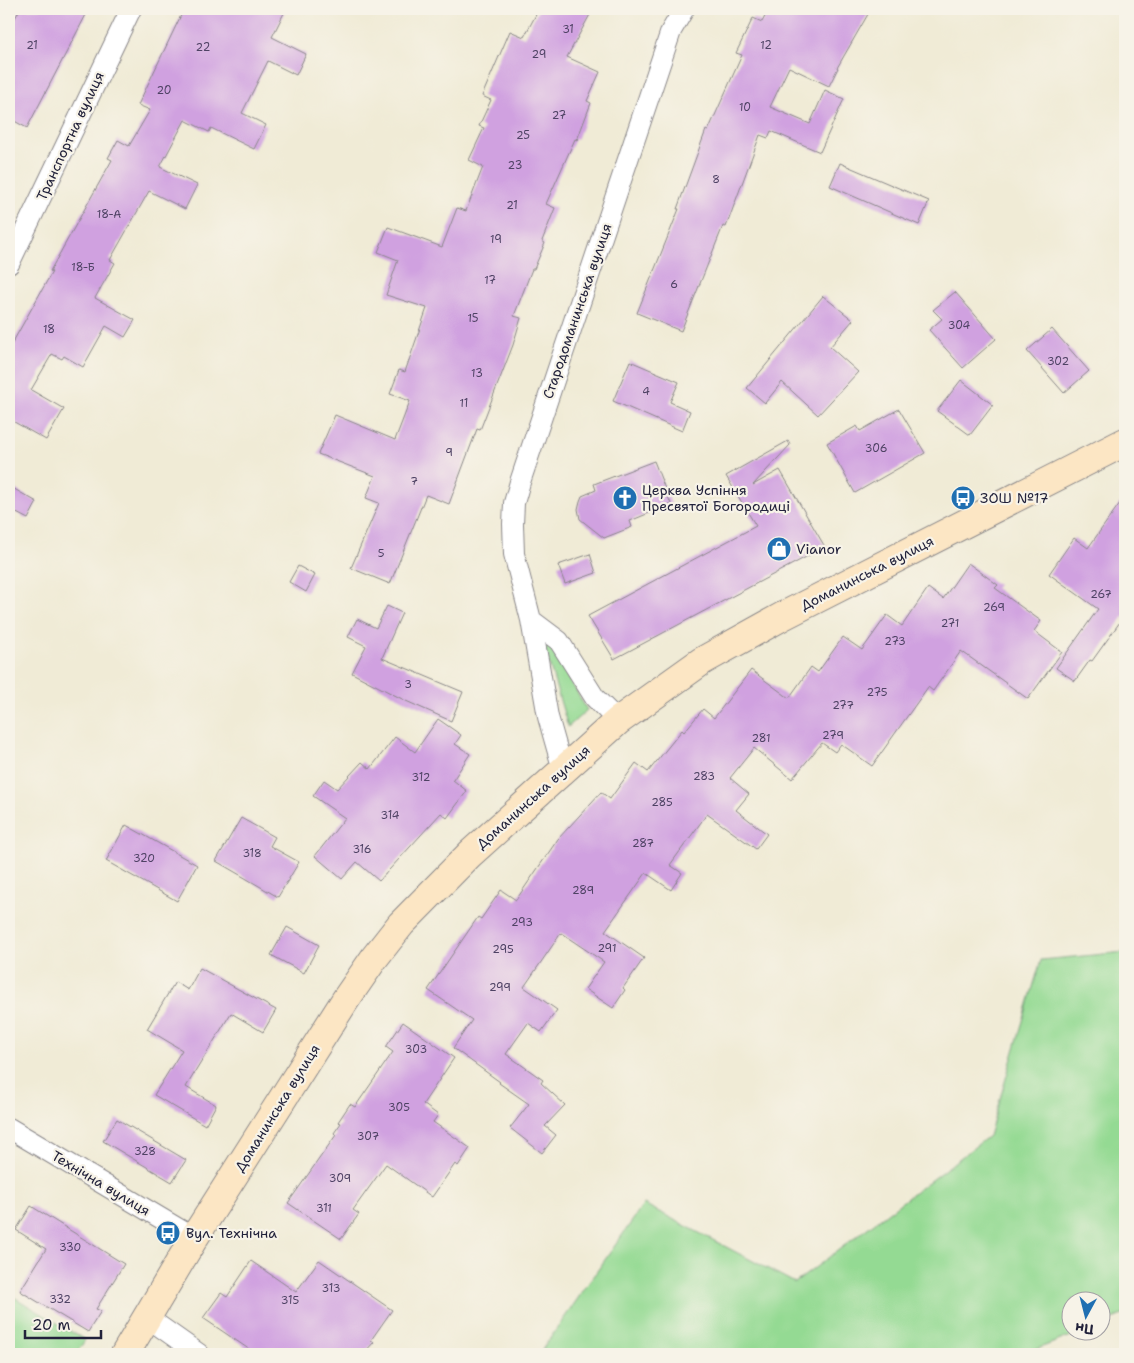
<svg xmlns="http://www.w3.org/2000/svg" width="1134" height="1363" font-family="'Shantell Sans',sans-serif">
  <rect width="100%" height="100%" fill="#f7f3e8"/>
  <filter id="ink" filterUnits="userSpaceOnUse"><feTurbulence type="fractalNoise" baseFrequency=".02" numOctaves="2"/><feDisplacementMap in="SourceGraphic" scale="10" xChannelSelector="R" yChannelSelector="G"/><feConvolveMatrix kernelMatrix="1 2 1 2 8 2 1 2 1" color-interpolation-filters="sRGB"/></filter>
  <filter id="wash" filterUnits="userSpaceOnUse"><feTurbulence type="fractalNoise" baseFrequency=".0096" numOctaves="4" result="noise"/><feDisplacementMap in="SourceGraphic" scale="20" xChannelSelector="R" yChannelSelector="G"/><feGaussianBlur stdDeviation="1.12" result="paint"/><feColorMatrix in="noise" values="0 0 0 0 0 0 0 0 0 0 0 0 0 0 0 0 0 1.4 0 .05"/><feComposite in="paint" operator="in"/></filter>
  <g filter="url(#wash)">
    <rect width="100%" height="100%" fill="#f0ebd6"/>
    <path fill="#94da93" stroke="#5b7e67" d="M 549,644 L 587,710 L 568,727 L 544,647 Z
      M 1125,952 L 1125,1314 L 1102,1323 L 1102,1300 L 1072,1300 L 1072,1330 L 1084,1331 L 1024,1354 L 539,1354 L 644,1204 L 795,1283 L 989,1136 L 1041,960 Z
      M 9,1294 L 85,1340 L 76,1354 L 9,1354 Z"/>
    <g id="blocks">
      <path fill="#d0a1e0" d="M 20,9 L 89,9 L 27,128 L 9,118 L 9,29 Z
        M 184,9 L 286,9 L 272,37 L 306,54 L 296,75 L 268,61 L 242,113 L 266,125 L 254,149 L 211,128 L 209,132 L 185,120 L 160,167 L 197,185 L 185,209 L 149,191 L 110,260 L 115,263 L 95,298 L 135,320 L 125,337 L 106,326 L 83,367 L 64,356 L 62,359 L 52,354 L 31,390 L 64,409 L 46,440 L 9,419 L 9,349 L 52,272 L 50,271 L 112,160 L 108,158 L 118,140 L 129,146 L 150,110 L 138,105 Z
        M 539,9 L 593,9 L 567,57 L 600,72 L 587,101 L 591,103 L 577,140 L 575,139 L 546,204 L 555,208 L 542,241 L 545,243 L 534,269 L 532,269 L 514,316 L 521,318 L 513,345 L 480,430 L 477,429 L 449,504 L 426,495 L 390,584 L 351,568 L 379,503 L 366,498 L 375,476 L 318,454 L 335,415 L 395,440 L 410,401 L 390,394 L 399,370 L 405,372 L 427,308 L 386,295 L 398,260 L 378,252 L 388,227 L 442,247 L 457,208 L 466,211 L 483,167 L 469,160 L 484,128 L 479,126 L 491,100 L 482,96 L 510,31 L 524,37 Z
        M 769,9 L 871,9 L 837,68 L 838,68 L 829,86 L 789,67 L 770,107 L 810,124 L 825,90 L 844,99 L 820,152 L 771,131 L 768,138 L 760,135 L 726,227 L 723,226 L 681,331 L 637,313 L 679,209 L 677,209 L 706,130 L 708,131 L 742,55 L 736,53 L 753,18 L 762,22 Z
        M 840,163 L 929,201 L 919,225 L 830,186 Z
        M 955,292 L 996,339 L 963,368 L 929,330 L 942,319 L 933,310 Z
        M 823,296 L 853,320 L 830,347 L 858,372 L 818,415 L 782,382 L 765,403 L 747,388 Z
        M 1052,329 L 1089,371 L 1064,393 L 1027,351 Z
        M 630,361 L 679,382 L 670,402 L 690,411 L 682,431 L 613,401 Z
        M 961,380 L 993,405 L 970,435 L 937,411 Z
        M 899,409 L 925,453 L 855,493 L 827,443 L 857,426 L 860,431 Z
        M 788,441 L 790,445 L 753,485 L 780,470 L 825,547 L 614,659 L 588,616 L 756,526 L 726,476 Z
        M 654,461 L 671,504 L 630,521 L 632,527 L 604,538 L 580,519 L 578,509 L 580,501 L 582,496 L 596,490 L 594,484 Z
        M 9,486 L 37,502 L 28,519 L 9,509 Z
        M 1125,496 L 1125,615 L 1092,661 L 1090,660 L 1075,681 L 1056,668 L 1098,609 L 1049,574 L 1074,538 L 1088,548 Z
        M 590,554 L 596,573 L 565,584 L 558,565 Z
        M 968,563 L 998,585 L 995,588 L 1041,621 L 1034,631 L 1062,652 L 1028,699 L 961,651 L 933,691 L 928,687 L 872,766 L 841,744 L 835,752 L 822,743 L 792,779 L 754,748 L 730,778 L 749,794 L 736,810 L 767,834 L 756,849 L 707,814 L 670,865 L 682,873 L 671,890 L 646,873 L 605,931 L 644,958 L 623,988 L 625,990 L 613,1008 L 585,989 L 604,962 L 561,933 L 524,987 L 557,1010 L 541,1032 L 528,1023 L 506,1054 L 543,1080 L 541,1083 L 565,1105 L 545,1126 L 556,1135 L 542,1153 L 510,1128 L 529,1104 L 499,1083 L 500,1082 L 453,1048 L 472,1020 L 428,990 L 478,917 L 481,919 L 501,890 L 516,900 L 558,839 L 601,792 L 610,799 L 636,763 L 648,772 L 682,730 L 684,732 L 703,709 L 714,718 L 751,670 L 789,698 L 811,667 L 818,672 L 843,637 L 862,650 L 887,615 L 902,626 L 928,588 L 943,599 Z
        M 298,566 L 315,575 L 306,592 L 289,582 Z
        M 387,606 L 402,613 L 382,658 L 463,692 L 451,721 L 406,701 L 352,673 L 366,646 L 348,637 L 357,619 L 376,628 Z
        M 438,719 L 461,735 L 455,744 L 470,754 L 453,780 L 467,791 L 447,818 L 441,813 L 379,881 L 357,862 L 342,879 L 315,856 L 345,818 L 313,796 L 324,780 L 337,789 L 362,762 L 370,769 L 395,737 L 415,752 Z
        M 241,818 L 275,837 L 270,846 L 299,862 L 278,897 L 216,861 Z
        M 126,825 L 197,865 L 177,901 L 106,861 Z
        M 287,927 L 319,945 L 304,973 L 271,955 Z
        M 200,968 L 276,1010 L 263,1032 L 231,1013 L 186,1087 L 216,1105 L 205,1125 L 154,1095 L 182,1050 L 147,1029 L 175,982 L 188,990 Z
        M 403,1022 L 454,1058 L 423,1104 L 438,1115 L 433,1122 L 470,1148 L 458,1166 L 455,1164 L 432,1197 L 386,1164 L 353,1210 L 359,1214 L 341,1239 L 288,1203 L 336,1135 L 334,1133 L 341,1123 L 338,1122 L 350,1104 L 355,1107 L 393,1052 L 386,1047 Z
        M 117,1119 L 186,1160 L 172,1182 L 103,1141 Z
        M 31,1206 L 124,1264 L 96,1309 L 101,1311 L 88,1332 L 20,1291 L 46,1249 L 16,1230 Z
        M 319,1260 L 392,1310 L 371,1340 L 374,1342 L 363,1354 L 256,1354 L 203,1318 L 221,1293 L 227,1297 L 251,1261 L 296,1292 Z"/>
    </g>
  </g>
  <g filter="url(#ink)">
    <use href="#blocks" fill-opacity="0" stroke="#898688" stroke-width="1"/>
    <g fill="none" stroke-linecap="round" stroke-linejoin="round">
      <defs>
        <path id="minor" d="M 9,264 L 131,9
          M 531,620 L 559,641 L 595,698 L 618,721
          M 563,770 L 548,717 L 531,620 L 514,554 L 513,524 L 514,503 L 520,482 L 671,31 L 684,9
          M 9,1128 L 194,1238
          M 148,1318 L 199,1354"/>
        <path id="secondary" d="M 125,1354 L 194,1238 L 346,999 L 375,957 L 401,924 L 470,854 L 618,721 L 702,661 L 783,616 L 1125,442"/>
      </defs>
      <use href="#minor" stroke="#898688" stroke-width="22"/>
      <use href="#secondary" stroke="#898688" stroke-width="30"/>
      <use href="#minor" stroke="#fff" stroke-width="20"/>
      <use href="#secondary" stroke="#fce6c4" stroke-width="28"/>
    </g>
  </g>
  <defs>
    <symbol id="church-disc" viewBox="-11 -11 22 22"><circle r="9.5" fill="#1f6fb2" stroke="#f7f3e8"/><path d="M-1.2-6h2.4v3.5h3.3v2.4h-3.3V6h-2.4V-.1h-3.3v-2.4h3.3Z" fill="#fff"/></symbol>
    <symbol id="bus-disc" viewBox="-11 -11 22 22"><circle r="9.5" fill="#1f6fb2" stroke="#f7f3e8"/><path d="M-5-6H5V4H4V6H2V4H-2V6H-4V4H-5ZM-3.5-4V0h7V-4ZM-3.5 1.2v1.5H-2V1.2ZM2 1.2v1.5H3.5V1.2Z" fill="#fff"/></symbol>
    <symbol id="shop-disc" viewBox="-11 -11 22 22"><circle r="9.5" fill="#1f6fb2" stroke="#f7f3e8"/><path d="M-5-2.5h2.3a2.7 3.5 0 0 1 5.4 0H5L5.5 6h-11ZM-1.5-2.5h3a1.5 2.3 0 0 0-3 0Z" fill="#fff"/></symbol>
  </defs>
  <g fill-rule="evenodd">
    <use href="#church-disc" x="611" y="484" width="28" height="28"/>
    <use href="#bus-disc" x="949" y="484" width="28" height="28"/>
    <use href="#shop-disc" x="765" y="535" width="28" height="28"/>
    <use href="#bus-disc" x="154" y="1219" width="28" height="28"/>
  </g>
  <g text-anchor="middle" stroke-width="4.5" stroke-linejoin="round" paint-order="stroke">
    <g font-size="11" fill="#4e4264">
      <text x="568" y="33">31</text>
      <text x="32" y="49">21</text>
      <text x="766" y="49">12</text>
      <text x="203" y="51">22</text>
      <text x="539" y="58">29</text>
      <text x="164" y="94">20</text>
      <text x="745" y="111">10</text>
      <text x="559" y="119">27</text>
      <text x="523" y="139">25</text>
      <text x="515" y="169">23</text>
      <text x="716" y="183">8</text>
      <text x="512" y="209">21</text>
      <text x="109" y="218">18-A</text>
      <text x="496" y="243">19</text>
      <text x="83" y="271">18-Б</text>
      <text x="490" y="284">17</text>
      <text x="674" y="288">6</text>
      <text x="473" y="322">15</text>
      <text x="959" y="329">304</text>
      <text x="49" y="333">18</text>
      <text x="1058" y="365">302</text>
      <text x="477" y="377">13</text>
      <text x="646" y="395">4</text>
      <text x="464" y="407">11</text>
      <text x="876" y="452">306</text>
      <text x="449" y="456">9</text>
      <text x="414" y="485">7</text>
      <text x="381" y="557">5</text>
      <text x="1101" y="598">267</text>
      <text x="994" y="611">269</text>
      <text x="950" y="627">271</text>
      <text x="895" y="645">273</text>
      <text x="408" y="688">3</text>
      <text x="877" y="696">275</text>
      <text x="843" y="709">277</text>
      <text x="833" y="739">279</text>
      <text x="761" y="742">281</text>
      <text x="704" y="780">283</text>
      <text x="421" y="781">312</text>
      <text x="662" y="806">285</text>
      <text x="390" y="819">314</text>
      <text x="643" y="847">287</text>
      <text x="362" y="853">316</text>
      <text x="252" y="857">318</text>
      <text x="144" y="862">320</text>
      <text x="583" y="894">289</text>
      <text x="522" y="926">293</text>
      <text x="607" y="952">291</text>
      <text x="503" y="953">295</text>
      <text x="500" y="991">299</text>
      <text x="416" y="1053">303</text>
      <text x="399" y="1111">305</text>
      <text x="368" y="1140">307</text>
      <text x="145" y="1155">328</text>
      <text x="340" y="1182">309</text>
      <text x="324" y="1212">311</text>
      <text x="70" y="1251">330</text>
      <text x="331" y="1292">313</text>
      <text x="60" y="1303">332</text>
      <text x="290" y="1304">315</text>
    </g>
    <g font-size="14" fill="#22223b" stroke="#f7f3e8">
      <text transform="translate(70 136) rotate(-65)" y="5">Транспортна вулиця</text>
      <text transform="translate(577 311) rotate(-71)" y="5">Стародоманинська вулиця</text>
      <text transform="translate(867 573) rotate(-27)" y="5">Доманинська вулиця</text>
      <text transform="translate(533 797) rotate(-42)" y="5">Доманинська вулиця</text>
      <text transform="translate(277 1108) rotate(-58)" y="5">Доманинська вулиця</text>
      <text transform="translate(101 1183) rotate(31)" y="5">Технічна вулиця</text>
    </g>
    <g font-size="14" fill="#22223b" stroke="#f7f3e8" text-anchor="start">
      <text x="642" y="495">Церква Успіння<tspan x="642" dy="16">Пресвятої Богородиці</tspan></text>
      <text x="980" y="503">ЗОШ №17</text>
      <text x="796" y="554">Vianor</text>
      <text x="186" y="1238">Вул. Технічна</text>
    </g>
  </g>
  <rect width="1134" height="1363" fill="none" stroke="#f7f3e8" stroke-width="30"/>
  <g transform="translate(1086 1316) rotate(187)"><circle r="24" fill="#f7f3e8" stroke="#a29fa3"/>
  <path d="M0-4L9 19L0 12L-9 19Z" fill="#1f6fb2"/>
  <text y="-8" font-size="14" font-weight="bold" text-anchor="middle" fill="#22223b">Пн</text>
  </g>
  <path d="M25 1330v8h76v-8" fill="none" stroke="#22223b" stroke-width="2.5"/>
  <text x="32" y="1330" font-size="15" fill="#22223b" stroke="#f7f3e8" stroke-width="4" paint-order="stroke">20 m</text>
</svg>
